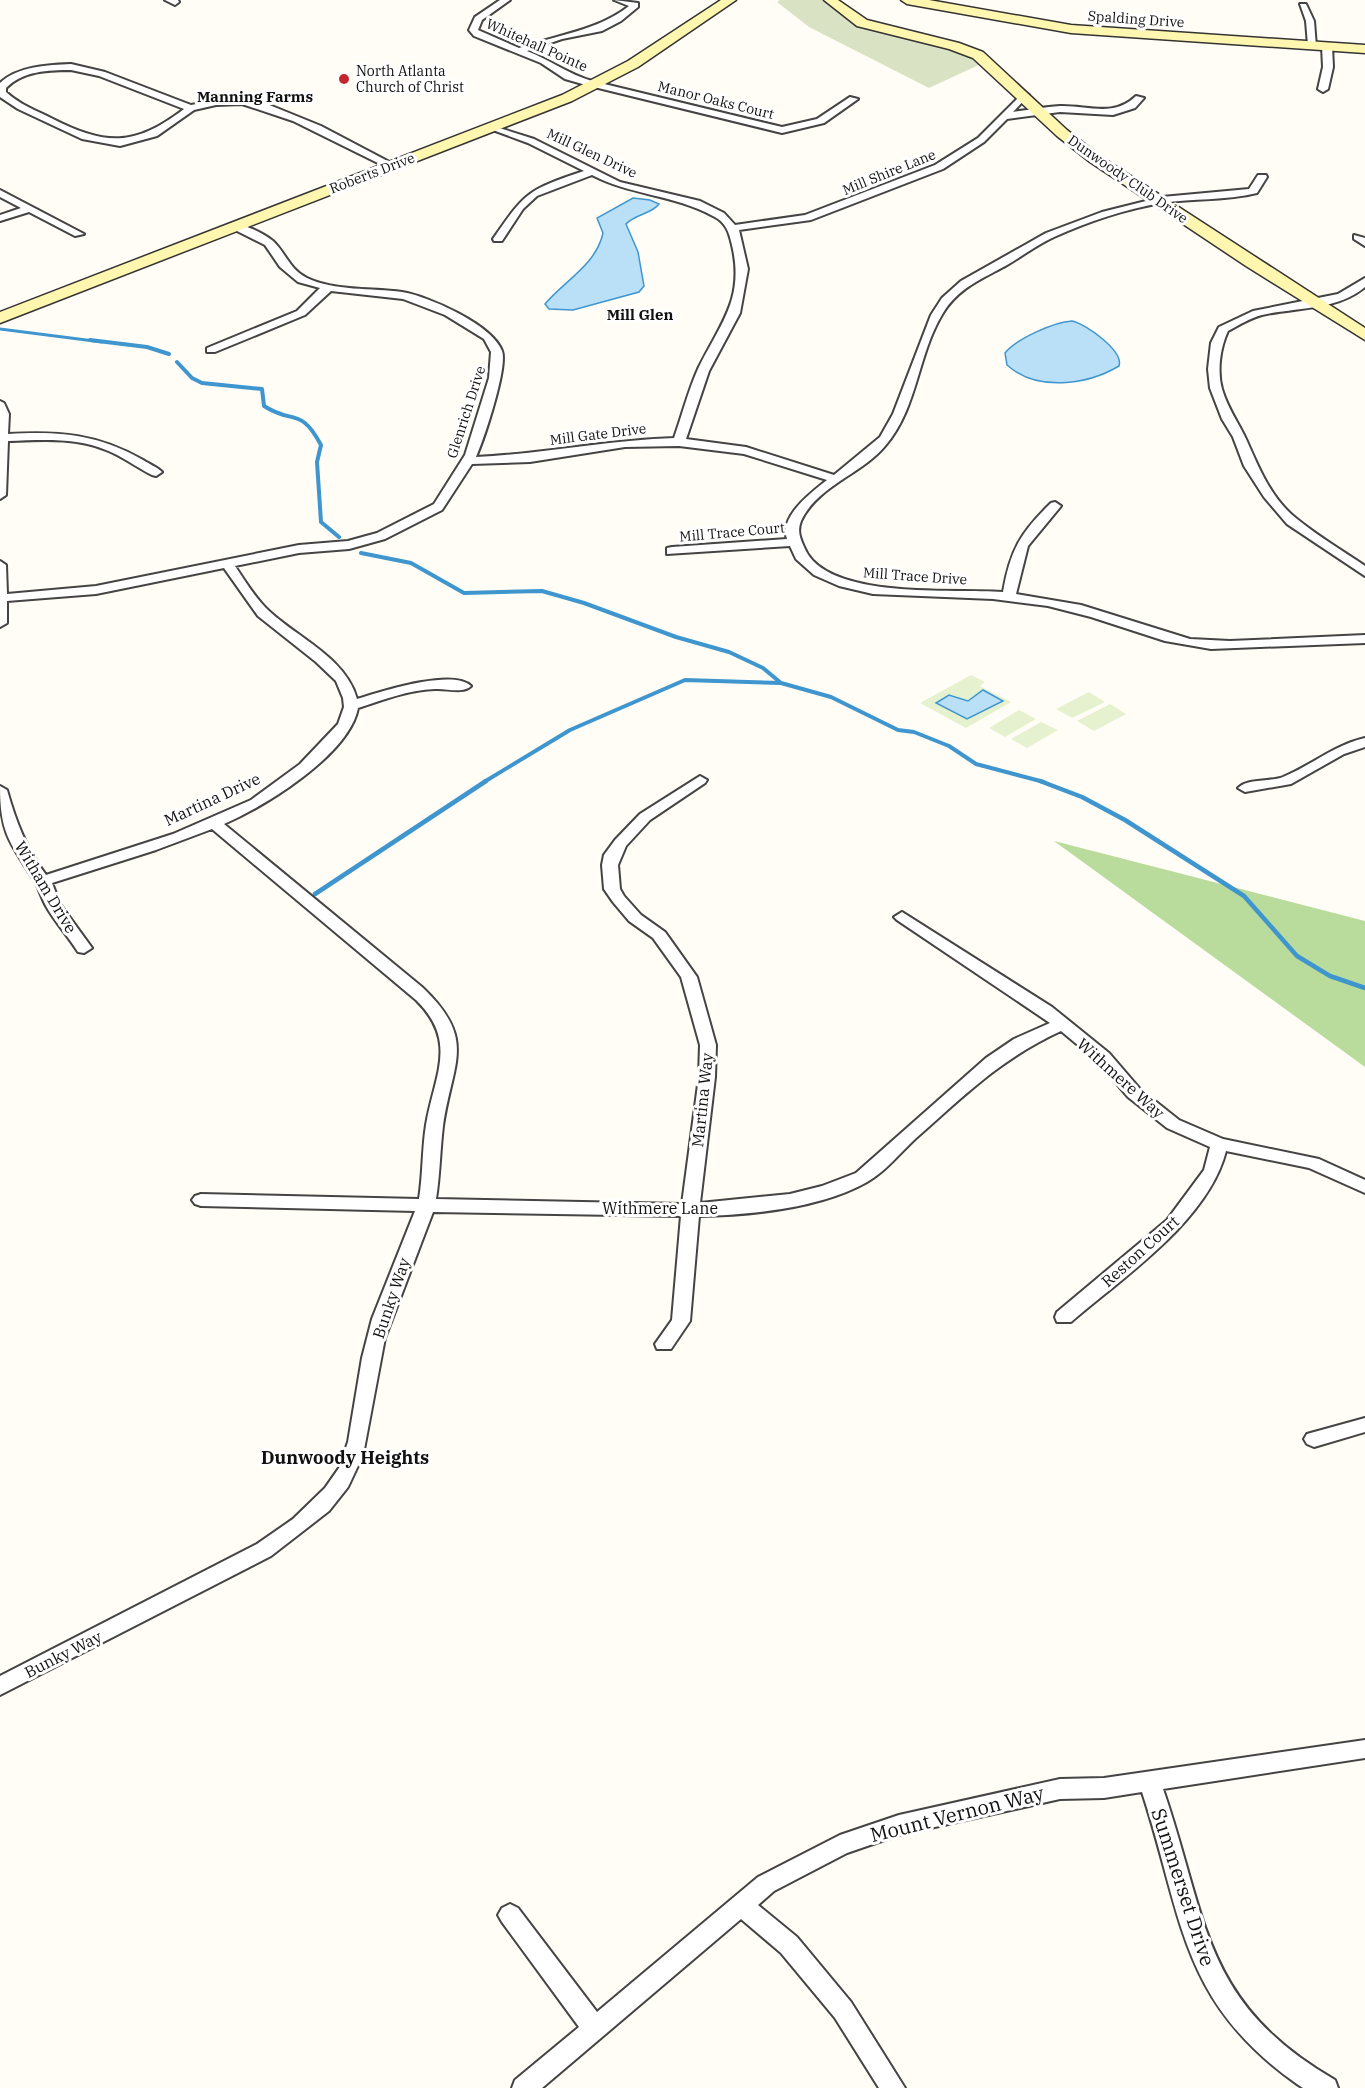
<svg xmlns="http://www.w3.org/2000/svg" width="1365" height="2088" font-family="'IBM Plex Serif',serif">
  <rect width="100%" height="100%" fill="#fffdf5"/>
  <path fill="#b9dc9c" d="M 1054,841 L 1365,921 L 1365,1067 Z"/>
  <path fill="#d9e3c4" d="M 780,0 L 822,0 L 850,22 L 958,49 L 983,63 L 929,88 L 809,27 L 777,2 Z"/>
  <path fill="#e6f2cf" d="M 971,675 L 985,682 L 980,686 L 1011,702 L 966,728 L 920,703 Z
    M 1089,692 L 1105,702 L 1072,718 L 1056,709 Z
    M 1110,704 L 1126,714 L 1094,731 L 1077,721 Z
    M 1019,710 L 1036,719 L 1005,737 L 989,728 Z
    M 1041,722 L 1058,730 L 1027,748 L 1011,739 Z"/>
  <path fill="#b9e0f7" stroke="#3f96cf" stroke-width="1.5" d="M 633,198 L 650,200 L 659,204 C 652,214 635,214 626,224 L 638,252 L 644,286 L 639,292 L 573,310 L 549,309 L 545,304 C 565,280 596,265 603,233 L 597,218 Z
    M 1072,321 C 1086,324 1124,351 1119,366 C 1087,385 1037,392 1007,365 L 1005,353 C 1016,339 1054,322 1072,321 Z
    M 983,690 L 1003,701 L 967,719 L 936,703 L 949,695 L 968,701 Z"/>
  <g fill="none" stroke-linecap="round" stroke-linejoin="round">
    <path stroke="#3f96cf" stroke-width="3" d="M 0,329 L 102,342"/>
    <path stroke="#3f96cf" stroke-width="4" d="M 90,340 L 147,347 L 169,354
      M 177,362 L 192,378 L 202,383 L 262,389 L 264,406 C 293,425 300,406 321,445 L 317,462 L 321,522 L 339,537
      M 361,553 L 411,563 L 464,593 L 542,591 L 584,603 L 676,637 L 729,652 L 763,668 L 781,683
      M 484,782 L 570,730 L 685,680 L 781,683 L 831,697 L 898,730 L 914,732 L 949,746 L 976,764 L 1044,782"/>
    <path stroke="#3f96cf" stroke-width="4.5" d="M 1040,781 L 1082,797 L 1125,820 L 1244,896 L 1297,956 L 1330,976 L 1365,988
      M 315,894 L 486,781"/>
    <defs>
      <path id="street" d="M 165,0 L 178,0 L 179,2 L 175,5 Z
        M 500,0 L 510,0 L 482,20 L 478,30 L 519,48 C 557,35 597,31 629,6 L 614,0 L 638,3 L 638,7 L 621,21 L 602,31 L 562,39 L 527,51 C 550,60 568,74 592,81 L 782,127 L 817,119 L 850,97 L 858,99 L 824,123 L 782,133 L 586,85 L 565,79 L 541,63 L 474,36 L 469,30 L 475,17 Z
        M 1300,4 L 1306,4 L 1314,21 L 1316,47 L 1308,45 L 1306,21 Z
        M 1327,43 L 1332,46 L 1333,67 L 1328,89 L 1323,92 L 1318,89 L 1323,67 L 1322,46 Z
        M 71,64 L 105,72 L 191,105 L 229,98 L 262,102 L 321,126 L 397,166 L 388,168 L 293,121 L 242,104 L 216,105 L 194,110 L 157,136 L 120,146 L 82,139 L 18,109 L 0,97 L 0,83 C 18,66 48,65 71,64 ZM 71,70 L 99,76 L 184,109 C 134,147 106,146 51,118 C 35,110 19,104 6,92 L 6,88 C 23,71 48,70 71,70 Z
        M 1024,92 L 1029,95 L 1013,112 C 1028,110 1044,107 1060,106 C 1087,105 1114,118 1136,96 L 1144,98 L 1135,108 L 1113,115 L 1060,112 L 1007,119 L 984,142 L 943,169 L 811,220 L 739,230 L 748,269 L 740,313 L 709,371 L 686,439 L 746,447 L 834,475 L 880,437 L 893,414 L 931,315 L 942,298 L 961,281 L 1046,233 L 1102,212 L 1162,197 L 1249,189 L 1258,175 L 1266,175 L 1267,177 L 1257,193 C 1225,201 1193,198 1162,203 C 1125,209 1087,222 1054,237 C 1037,245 1022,256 1007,265 C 982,279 958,288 943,313 C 917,355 918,408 885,446 C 862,474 817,486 801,521 C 797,531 800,538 804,547 C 825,601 955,588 1003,592 C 1010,551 1020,533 1051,503 L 1055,502 L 1061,506 L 1028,546 L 1016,594 L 1081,605 L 1190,639 L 1230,641 L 1365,635 L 1365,643 L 1211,649 L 1165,641 L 1091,617 L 1048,606 L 993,599 L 873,594 L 839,586 L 814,575 L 796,559 L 790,546 L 667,554 L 667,548 L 672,547 L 787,539 C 779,516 812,492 827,480 L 744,454 L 679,446 L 625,447 L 530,462 L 472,464 L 442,510 L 385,539 L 349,549 L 299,553 L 235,566 C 245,581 255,598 269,611 C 298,638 346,658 357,699 C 380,692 453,668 471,686 C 463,694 446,688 435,689 C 408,690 383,700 358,708 C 349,755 265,806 224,824 L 422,987 C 478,1040 452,1062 443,1126 C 440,1150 440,1175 436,1199 L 682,1204 L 699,1077 L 700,1045 L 681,977 L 653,938 L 629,921 L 613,902 L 604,889 L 602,865 L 604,855 L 615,840 L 640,814 L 700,776 L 707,780 L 705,783 L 650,820 L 626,846 L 618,865 L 620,889 L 624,896 L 641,915 L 665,932 L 697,977 L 716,1045 L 715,1077 L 700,1203 L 790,1194 L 822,1186 L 856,1173 L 986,1058 L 1014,1039 L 1050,1023 L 897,920 L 894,917 L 902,912 L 1052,1007 L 1109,1053 L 1140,1089 L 1179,1120 L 1223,1139 L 1319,1159 L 1365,1180 L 1365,1193 L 1309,1168 L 1226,1151 C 1208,1221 1123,1277 1071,1322 L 1057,1322 L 1055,1317 L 1057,1312 L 1167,1220 L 1204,1170 L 1210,1147 L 1167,1128 L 1128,1097 L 1097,1061 L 1061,1031 C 1000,1059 964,1096 915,1139 C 900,1153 885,1172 867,1182 C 821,1208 751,1215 699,1216 L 690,1321 L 671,1349 L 657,1349 L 655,1344 L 672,1320 L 681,1216 L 433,1212 L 385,1338 L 363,1455 L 348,1487 L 329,1511 L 271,1556 L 0,1695 L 0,1676 L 257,1544 L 293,1519 L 325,1488 L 339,1468 L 348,1442 L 362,1358 L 372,1319 L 415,1211 L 201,1206 L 195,1204 L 192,1200 L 195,1196 L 201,1194 L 419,1199 C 423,1175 422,1150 426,1125 C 434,1076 459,1042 416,1000 L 212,829 L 156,850 L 52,883 L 60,904 L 92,948 L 84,953 L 78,952 C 68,936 55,922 46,906 C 41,897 39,888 34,880 C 9,842 0,832 0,786 L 7,790 C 16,822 26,848 46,875 L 173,834 L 251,800 L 300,764 L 338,724 L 344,707 L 343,698 L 336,681 L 316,662 L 258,616 L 224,568 L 96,594 L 7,601 L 7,623 L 0,627 L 0,561 L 6,565 L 7,594 L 96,586 L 299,545 L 348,541 L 377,533 L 434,504 L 465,455 L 489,378 L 491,352 L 484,339 L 445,315 L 403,299 L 331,291 L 305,315 L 215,352 L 207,352 L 207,348 L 297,311 L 320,288 L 298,282 L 280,267 L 265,245 L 231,228 L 231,224 C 241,222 265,234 273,241 C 285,252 290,270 307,278 C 334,291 372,288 402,292 C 428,296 493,325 502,351 C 508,367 484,439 476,457 C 543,454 607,440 674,438 C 682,416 688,391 698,369 C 720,324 745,299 732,245 C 729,232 726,222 713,216 C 675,195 630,195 592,175 L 537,196 L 523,209 L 502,241 L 494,241 L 493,239 C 526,191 528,190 584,171 L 528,143 L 490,129 L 490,125 L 534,139 L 620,182 L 700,201 L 724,213 L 735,225 L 805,215 L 935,165 L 978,138 Z
        M 0,190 L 84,234 L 75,236 L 29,212 L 0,221 L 0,215 L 21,208 L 0,197 Z
        M 1354,235 L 1365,238 L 1365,246 L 1354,239 Z
        M 1365,278 L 1365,287 C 1336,311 1297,307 1262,315 C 1250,318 1239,325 1228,331 C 1220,348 1217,371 1222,389 C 1227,407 1238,422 1246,439 C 1259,468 1271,499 1297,519 C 1318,536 1343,551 1365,566 L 1365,576 L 1287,524 L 1264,497 L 1244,466 L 1233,437 L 1222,419 L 1210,388 L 1208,369 L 1211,343 L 1219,327 L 1253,311 L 1338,294 Z
        M 0,401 L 4,403 L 9,414 L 8,434 C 59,431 98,434 143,460 C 149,464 157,467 162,472 L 156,476 L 152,475 C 136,467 122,456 106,450 C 76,437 40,440 8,441 L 6,495 L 0,499 Z
        M 1365,738 L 1365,747 L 1344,754 L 1291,784 L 1245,792 L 1238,788 C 1247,778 1270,782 1283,777 C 1312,765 1334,745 1365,738 Z
        M 1365,1418 L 1365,1432 L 1314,1447 L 1307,1444 L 1304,1439 L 1307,1434 Z
        M 1365,1740 L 1365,1758 L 1163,1789 C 1208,1919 1201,2002 1335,2080 L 1338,2088 L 1303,2088 L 1297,2084 C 1179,2001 1183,1916 1142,1792 L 1104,1798 L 1060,1799 L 899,1835 L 847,1853 L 774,1891 L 758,1905 L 797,1937 L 851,2002 L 905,2088 L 879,2088 L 835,2018 L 781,1953 L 741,1919 L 542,2088 L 512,2088 L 515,2080 L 579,2027 L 502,1922 L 498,1915 L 502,1908 L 510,1904 L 518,1908 L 597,2012 L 758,1877 L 840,1835 L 899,1815 L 1060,1779 L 1104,1778 Z"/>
      <path id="secondary" d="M 721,0 L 736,0 L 638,67 L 572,101 L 0,323 L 0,312 L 562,95 L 628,61 Z
        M 824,0 L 838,0 L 867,20 L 959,43 L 983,52 L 1067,130 L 1100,156 L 1365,328 L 1365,340 L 1246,266 L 1090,162 L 1057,136 L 973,58 L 949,49 L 857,26 Z
        M 901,0 L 929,0 L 1071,25 L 1365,45 L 1365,53 L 1071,33 L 907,4 Z"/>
    </defs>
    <use href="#street" stroke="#444" stroke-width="4"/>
    <use href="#secondary" stroke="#333" stroke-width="3"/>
    <use href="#street" fill="#fff" fill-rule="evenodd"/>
    <use href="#secondary" fill="#fff6b0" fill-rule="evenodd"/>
  </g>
  <circle fill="#c4262e" stroke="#fff" stroke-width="2" cx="344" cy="79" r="6"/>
  <g text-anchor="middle" stroke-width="6" stroke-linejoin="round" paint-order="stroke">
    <g font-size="14" fill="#111" stroke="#fff">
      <text transform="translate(1136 19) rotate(4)" y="5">Spalding Drive</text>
      <text transform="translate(537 45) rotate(24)" y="5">Whitehall Pointe</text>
      <text transform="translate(716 100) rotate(14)" y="5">Manor Oaks Court</text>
      <text transform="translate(592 153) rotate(25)" y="5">Mill Glen Drive</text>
      <text transform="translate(889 172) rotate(-22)" y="5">Mill Shire Lane</text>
      <text transform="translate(372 173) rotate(-21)" y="5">Roberts Drive</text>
      <text transform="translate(1128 179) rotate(35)" y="5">Dunwoody Club Drive</text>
      <text transform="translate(466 412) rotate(-72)" y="5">Glenrich Drive</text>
      <text transform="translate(598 434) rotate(-7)" y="5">Mill Gate Drive</text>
      <text transform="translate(732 532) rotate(-5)" y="5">Mill Trace Court</text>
      <text transform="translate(915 576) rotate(4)" y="5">Mill Trace Drive</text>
    </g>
    <g font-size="14" fill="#111" stroke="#fff" text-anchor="start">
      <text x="356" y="76">North Atlanta<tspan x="356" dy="16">Church of Christ</tspan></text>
    </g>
    <g font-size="15" font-weight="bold" fill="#111" stroke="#fff">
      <text x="255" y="102">Manning Farms</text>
      <text x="640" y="320">Mill Glen</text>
    </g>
    <g font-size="16" fill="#111" stroke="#fff">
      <text transform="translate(212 799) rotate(-25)" y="6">Martina Drive</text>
      <text transform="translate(46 887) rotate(59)" y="6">Witham Drive</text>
      <text transform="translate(1121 1078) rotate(42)" y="6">Withmere Way</text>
      <text transform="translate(702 1100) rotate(-84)" y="6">Martina Way</text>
      <text x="660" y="1214">Withmere Lane</text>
      <text transform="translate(1140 1251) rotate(-42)" y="6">Reston Court</text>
      <text transform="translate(391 1298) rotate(-71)" y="6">Bunky Way</text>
      <text transform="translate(63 1654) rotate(-27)" y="6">Bunky Way</text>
    </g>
    <g font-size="18" font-weight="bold" fill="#111" stroke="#fff">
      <text x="345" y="1464">Dunwoody Heights</text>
    </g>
    <g font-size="20" fill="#111" stroke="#fff">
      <text transform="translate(957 1814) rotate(-14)" y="7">Mount Vernon Way</text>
      <text transform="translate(1183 1887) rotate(72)" y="7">Summerset Drive</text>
    </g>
  </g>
</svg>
